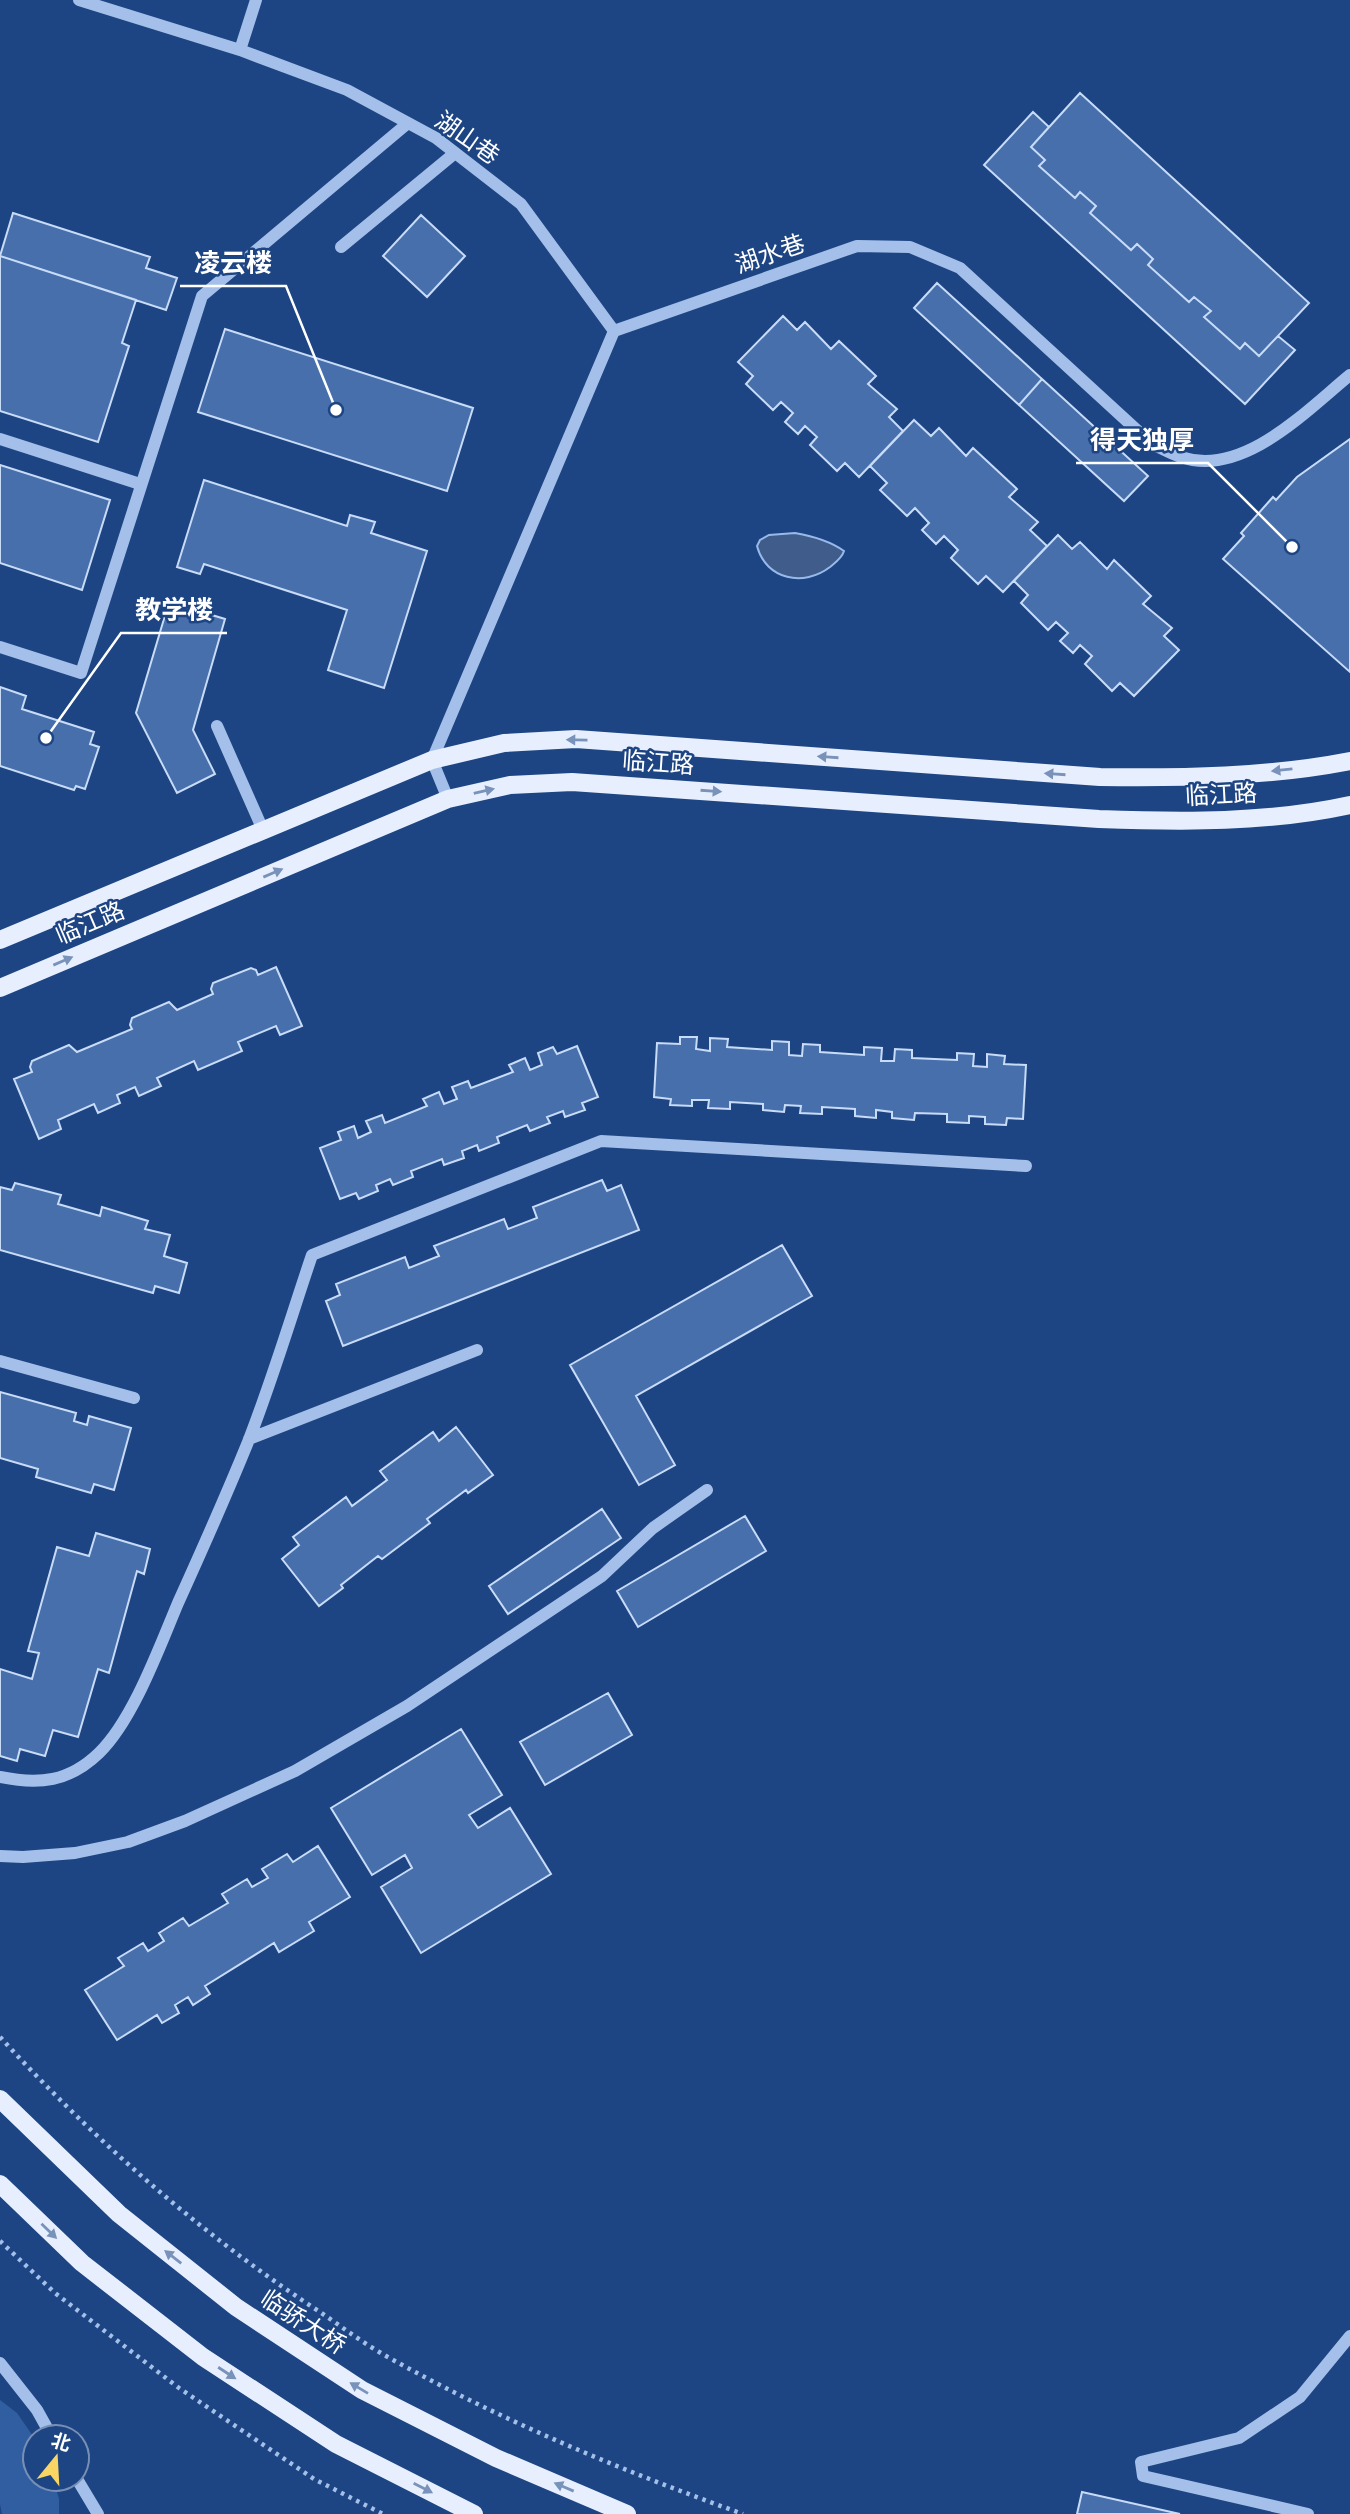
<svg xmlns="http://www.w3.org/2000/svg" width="1350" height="2514" font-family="'Public Sans','Noto Sans SC',sans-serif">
  <rect width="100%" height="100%" fill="#1e4583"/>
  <path fill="#315ea1" d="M 0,2400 L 17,2413 L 35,2439 L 35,2479 L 53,2479 L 59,2499 L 59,2514 L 2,2514 L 0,2504 Z"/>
  <path fill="#3f5c8a" stroke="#97baeb" stroke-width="2" d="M 795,533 C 812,536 830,541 844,551 C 842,558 836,562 830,567 C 804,587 766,580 757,546 L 760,540 L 769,535 Z"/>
  <path fill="#466fac" stroke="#c8dbf7" stroke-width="2" d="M 1080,93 L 1309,303 L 1259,356 L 1245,343 L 1240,349 L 1204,317 L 1211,311 L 1194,297 L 1189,302 L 1148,265 L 1153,259 L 1137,244 L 1131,250 L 1090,213 L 1096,206 L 1080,192 L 1075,198 L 1039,166 L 1045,160 L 1031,147 Z
    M 1033,112 L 1049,127 L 1031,147 L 1045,160 L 1039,166 L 1075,198 L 1080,192 L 1096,206 L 1090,213 L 1131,250 L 1137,244 L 1153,259 L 1148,265 L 1189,302 L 1194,297 L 1211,311 L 1204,317 L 1240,349 L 1245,343 L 1259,356 L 1278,336 L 1295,350 L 1245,404 L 984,165 Z
    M 13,213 L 150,257 L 146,268 L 177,278 L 166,310 L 0,256 Z
    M 421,215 L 465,256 L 427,297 L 383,256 Z
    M 0,256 L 136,300 L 122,343 L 129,346 L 98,442 L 0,411 Z
    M 937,283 L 1042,379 L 1019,405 L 914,308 Z
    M 783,316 L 797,330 L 805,322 L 831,349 L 839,341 L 876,376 L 868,384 L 897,409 L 889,417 L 903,431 L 859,477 L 845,463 L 837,471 L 810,445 L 817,437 L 805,426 L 798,434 L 785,422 L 793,413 L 781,402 L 773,410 L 746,384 L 753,376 L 738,362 Z
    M 225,329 L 473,408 L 447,491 L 198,412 Z
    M 1042,379 L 1148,476 L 1124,501 L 1019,405 Z
    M 914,420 L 931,436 L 939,428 L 966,456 L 973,448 L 1017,489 L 1009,497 L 1038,522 L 1030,530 L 1047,546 L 1003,592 L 986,576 L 978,584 L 951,558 L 958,550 L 944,536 L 936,544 L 922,530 L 929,523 L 915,508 L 907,516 L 880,490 L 887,483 L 870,466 Z
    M 1350,439 L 1350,672 L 1223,559 L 1244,536 L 1241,533 L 1273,497 L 1276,500 L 1297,477 Z
    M 0,465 L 110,500 L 82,590 L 0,563 Z
    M 204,480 L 347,526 L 350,515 L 375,522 L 371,533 L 427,551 L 384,688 L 328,670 L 347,610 L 204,564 L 200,574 L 177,567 Z
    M 1058,535 L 1072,549 L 1080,542 L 1107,569 L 1114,560 L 1151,596 L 1143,604 L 1172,628 L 1164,636 L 1179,650 L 1134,696 L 1120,683 L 1112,691 L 1085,664 L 1092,656 L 1080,645 L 1073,653 L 1060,641 L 1068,633 L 1056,622 L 1048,630 L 1021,603 L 1028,595 L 1014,581 Z
    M 169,602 L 225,619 L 193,730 L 215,774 L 177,793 L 136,713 Z
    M 0,687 L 26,696 L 22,709 L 94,732 L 90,744 L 99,747 L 85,789 L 76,786 L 74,790 L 0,766 Z
    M 276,967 L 302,1026 L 280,1035 L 276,1026 L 238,1042 L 242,1051 L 198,1070 L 194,1061 L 157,1078 L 161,1086 L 139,1096 L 135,1087 L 117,1095 L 120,1103 L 98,1113 L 94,1104 L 58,1120 L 61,1129 L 39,1139 L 14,1079 L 32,1072 L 30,1067 L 32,1061 L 69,1045 L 77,1052 L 132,1029 L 130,1025 L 132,1018 L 169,1002 L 177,1010 L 213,994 L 211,989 L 213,983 L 251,968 L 256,970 L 258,975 Z
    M 680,1037 L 697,1037 L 696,1049 L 710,1051 L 710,1038 L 728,1039 L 727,1047 L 772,1050 L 772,1041 L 789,1042 L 789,1055 L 802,1056 L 803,1044 L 820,1045 L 820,1052 L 864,1055 L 864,1047 L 882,1048 L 881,1061 L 894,1061 L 895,1049 L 912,1050 L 912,1058 L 957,1060 L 957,1053 L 974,1054 L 973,1066 L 987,1067 L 987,1054 L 1005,1056 L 1004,1064 L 1026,1065 L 1023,1119 L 1007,1118 L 1006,1125 L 985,1124 L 985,1117 L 969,1116 L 969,1123 L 947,1122 L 947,1114 L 915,1113 L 914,1120 L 892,1118 L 892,1112 L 876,1110 L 876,1118 L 855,1116 L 855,1109 L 822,1107 L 822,1114 L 800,1113 L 801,1106 L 785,1105 L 784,1112 L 763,1110 L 763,1104 L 730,1102 L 730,1109 L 708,1108 L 709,1100 L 692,1100 L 692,1106 L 670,1105 L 671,1099 L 654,1097 L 657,1043 L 680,1044 Z
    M 577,1046 L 598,1097 L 582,1103 L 585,1110 L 565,1117 L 563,1111 L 547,1117 L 550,1123 L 530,1131 L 527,1125 L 497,1137 L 499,1143 L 479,1151 L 477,1145 L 462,1151 L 464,1158 L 444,1165 L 442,1159 L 411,1171 L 413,1177 L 393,1185 L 390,1179 L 376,1185 L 378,1191 L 359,1199 L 356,1193 L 340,1199 L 320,1148 L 341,1140 L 338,1132 L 354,1126 L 358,1138 L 371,1132 L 366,1121 L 382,1115 L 385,1123 L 427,1106 L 423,1099 L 439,1092 L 444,1104 L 457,1099 L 452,1087 L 468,1081 L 471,1088 L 513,1072 L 509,1065 L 525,1058 L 530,1070 L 542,1065 L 538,1053 L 553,1047 L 557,1054 Z
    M 602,1180 L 607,1191 L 621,1185 L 639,1230 L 343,1346 L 326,1301 L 340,1295 L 336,1284 L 405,1257 L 409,1268 L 439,1256 L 434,1246 L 504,1219 L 508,1229 L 537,1218 L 533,1207 Z
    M 15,1183 L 61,1195 L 58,1204 L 100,1216 L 102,1207 L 148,1221 L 145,1229 L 170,1235 L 164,1256 L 187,1263 L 179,1293 L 155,1286 L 153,1293 L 0,1250 L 0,1187 L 12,1190 Z
    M 782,1245 L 812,1296 L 636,1396 L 675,1465 L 639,1485 L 570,1365 Z
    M 0,1392 L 76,1413 L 74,1421 L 87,1425 L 89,1416 L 131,1428 L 114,1490 L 94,1484 L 91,1493 L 36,1477 L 38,1469 L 0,1458 Z
    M 456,1427 L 493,1475 L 468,1493 L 466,1490 L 427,1519 L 430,1523 L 382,1559 L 378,1556 L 341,1585 L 343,1588 L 319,1606 L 282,1559 L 299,1545 L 293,1537 L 346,1497 L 352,1506 L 387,1480 L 380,1471 L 433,1432 L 439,1441 Z
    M 602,1509 L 621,1538 L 508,1614 L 489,1586 Z
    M 745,1516 L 766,1551 L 638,1627 L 617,1591 Z
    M 96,1533 L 150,1549 L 144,1574 L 137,1571 L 109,1673 L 98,1669 L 78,1737 L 53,1730 L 45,1756 L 20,1749 L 17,1761 L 0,1756 L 0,1669 L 32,1679 L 39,1653 L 28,1651 L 57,1547 L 89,1556 Z
    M 608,1693 L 632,1735 L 545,1785 L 520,1742 Z
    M 461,1729 L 502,1795 L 469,1815 L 478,1828 L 510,1808 L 551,1874 L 421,1953 L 381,1887 L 412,1868 L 405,1855 L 372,1875 L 331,1808 Z
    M 318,1846 L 350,1897 L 309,1922 L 314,1931 L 279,1952 L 274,1943 L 205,1986 L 210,1994 L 193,2005 L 188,1997 L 175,2005 L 179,2013 L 162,2023 L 157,2015 L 117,2040 L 85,1990 L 124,1966 L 118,1958 L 143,1943 L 148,1951 L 164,1941 L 159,1933 L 183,1918 L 189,1926 L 228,1903 L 222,1894 L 247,1879 L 252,1887 L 268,1878 L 262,1869 L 287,1854 L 293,1862 Z
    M 1082,2492 L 1180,2514 L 1077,2514 Z"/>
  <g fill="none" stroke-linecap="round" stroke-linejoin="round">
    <path stroke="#a4c0ea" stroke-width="4.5" stroke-dasharray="3.5 5" stroke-linecap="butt" d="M 0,2037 C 95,2141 202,2235 320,2312 C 342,2327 363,2343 386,2356 C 500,2420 620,2470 743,2514
      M 0,2241 L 55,2293 L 179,2388 L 314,2479 L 383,2514"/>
    <path stroke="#a4c0ea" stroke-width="12" d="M 79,0 L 240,50 L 347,90 L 436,138 L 521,204 L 614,331
      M 240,50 L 256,0
      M 341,247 L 455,153
      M 0,439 L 140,484
      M 0,647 L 81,673 L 202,296 L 408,123
      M 217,726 L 263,830
      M 448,799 L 432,760 L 614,331 L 857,246 L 910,247 L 960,268 L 1152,444 C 1161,448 1171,454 1181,457 C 1243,478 1307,410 1350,375
      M 0,1361 L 134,1398
      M 249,1439 L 477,1350
      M 0,1777 C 39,1785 69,1782 99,1753 C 133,1720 159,1648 178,1603 C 202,1550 226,1496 248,1442 C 272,1381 291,1317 312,1255 L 601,1141 L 1026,1166
      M 0,1856 L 23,1857 L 75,1853 L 128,1842 L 185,1821 L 295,1771 L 407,1706 L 602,1576 L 653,1528 L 707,1490
      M 0,2363 L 37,2410 L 52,2437
      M 77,2479 L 98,2514
      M 1308,2514 L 1143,2476 L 1141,2462 L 1239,2438 L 1300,2397 L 1350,2336"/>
    <path stroke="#e7effe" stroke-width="18" d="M 0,940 L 432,760 L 504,743 L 576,739 L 1100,777 C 1183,778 1268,777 1350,761
      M 0,988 L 448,799 L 510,785 L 572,782 L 1099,819 C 1183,822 1268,823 1350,805
      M 0,2099 L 119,2214 L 236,2307 L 362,2390 L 496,2458 L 627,2514
      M 0,2184 L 82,2263 L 203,2357 L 336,2444 L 474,2514"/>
  </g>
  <defs><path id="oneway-solid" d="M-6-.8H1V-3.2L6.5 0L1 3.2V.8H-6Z" transform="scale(1.75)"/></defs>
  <g fill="#7892ba">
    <use href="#oneway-solid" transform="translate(577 740) rotate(-179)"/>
    <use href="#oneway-solid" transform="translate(828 757) rotate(-176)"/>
    <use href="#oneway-solid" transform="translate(1282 770) rotate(174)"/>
    <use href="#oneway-solid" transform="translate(1055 774) rotate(-176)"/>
    <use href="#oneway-solid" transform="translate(484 791) rotate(-13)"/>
    <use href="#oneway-solid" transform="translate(711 791) rotate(4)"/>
    <use href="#oneway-solid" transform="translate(273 873) rotate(-23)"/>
    <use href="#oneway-solid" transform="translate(63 961) rotate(-23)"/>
    <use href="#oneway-solid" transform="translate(49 2231) rotate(44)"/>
    <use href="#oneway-solid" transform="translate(173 2257) rotate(-142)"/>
    <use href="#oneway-solid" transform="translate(227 2373) rotate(33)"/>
    <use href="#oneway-solid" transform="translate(359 2388) rotate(-149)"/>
    <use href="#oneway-solid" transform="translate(564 2487) rotate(-157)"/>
    <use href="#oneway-solid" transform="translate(423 2488) rotate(27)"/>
  </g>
  <g text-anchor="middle" stroke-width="5" stroke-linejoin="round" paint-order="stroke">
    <g font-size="24" fill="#fff" stroke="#1e4583">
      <text transform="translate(467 138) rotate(35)" y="8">湖山巷</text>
      <text transform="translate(770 254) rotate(-19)" y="8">湖水巷</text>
      <text transform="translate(658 763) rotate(4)" y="8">临江路</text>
      <text transform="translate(1221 795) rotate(-3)" y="8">临江路</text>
      <text transform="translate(90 923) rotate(-23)" y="8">临江路</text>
      <text transform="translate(303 2322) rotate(33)" y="8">临骄大桥</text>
    </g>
  </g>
  <path fill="none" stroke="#fff" stroke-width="2.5" d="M336 410L286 286H180M1292 547L1208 463H1076M46 738L121 633H227"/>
  <g fill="#fff" stroke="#1e4583" stroke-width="2.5">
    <circle cx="336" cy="410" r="7"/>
    <circle cx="1292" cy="547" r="7"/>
    <circle cx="46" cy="738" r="7"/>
  </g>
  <g font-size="26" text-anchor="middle" font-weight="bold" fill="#fff" stroke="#1e4583" stroke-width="5" stroke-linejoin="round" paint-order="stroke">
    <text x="233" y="272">凌云楼</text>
    <text x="1142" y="449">得天独厚</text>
    <text x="174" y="619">教学楼</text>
  </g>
  <g transform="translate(56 2458) rotate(18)"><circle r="33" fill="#1e4583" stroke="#788fb5" stroke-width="2"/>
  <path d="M0-5L12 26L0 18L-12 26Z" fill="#f9d563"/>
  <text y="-10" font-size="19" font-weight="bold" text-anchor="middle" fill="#ffffff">北</text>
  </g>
</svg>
